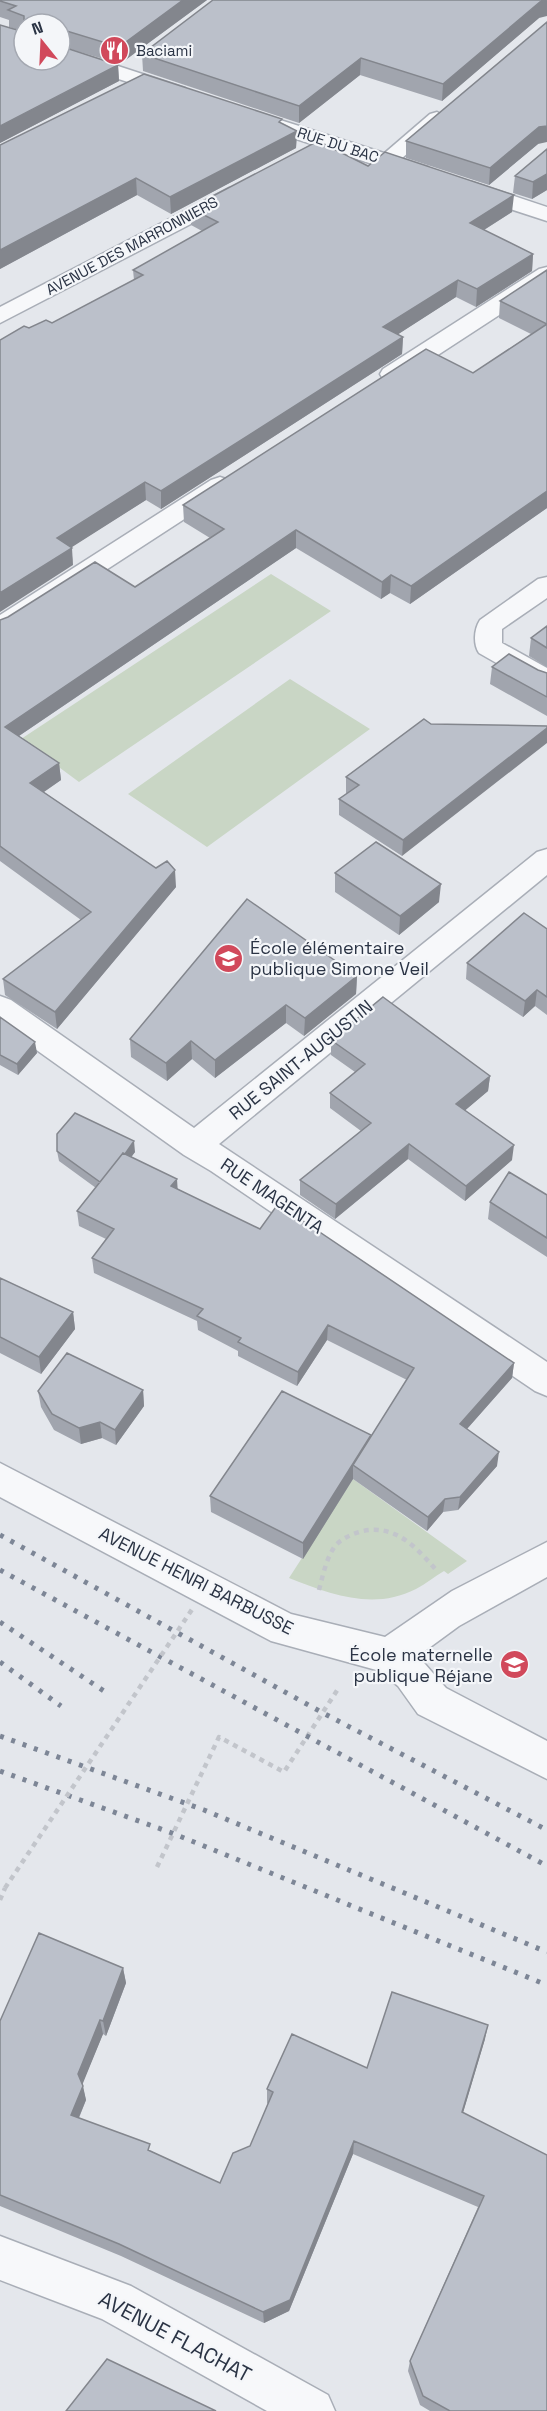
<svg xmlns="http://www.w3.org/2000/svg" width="547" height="2411" font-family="'Space Grotesk',sans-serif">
  <rect width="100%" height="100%" fill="#e4e7ec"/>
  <path fill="#c9d6c5" d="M 271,574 L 331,611 L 79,782 L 21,739 Z
    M 290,679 L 370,729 L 207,847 L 128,794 Z
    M 353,1479 L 467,1561 L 448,1574 L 444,1571 C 435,1576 426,1584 416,1589 C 373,1611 330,1594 289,1578 Z"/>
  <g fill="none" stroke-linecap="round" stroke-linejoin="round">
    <defs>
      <path id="service" d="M 437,112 L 447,118 L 444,122 L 394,165 L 380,165 L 377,161 L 380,157 L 430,114 Z"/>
      <path id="minor" d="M 60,47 L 185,88 L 189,92 L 185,96 L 171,96 L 60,60 Z
        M 255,112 L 428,167 L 431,172 L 428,177 L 412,177 L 247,123 L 244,118 L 247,113 Z
        M 472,182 L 547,207 L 547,221 L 464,194 L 461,189 L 464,184 Z
        M 229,188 L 237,190 L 240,195 L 237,200 L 0,323 L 0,307 Z
        M 547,267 L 547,284 L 401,379 L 392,381 L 383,379 L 380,374 L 383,369 L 539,269 Z
        M 220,477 L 229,480 L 233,485 L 229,490 L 9,633 L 0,636 L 0,615 L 211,480 Z
        M 547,577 L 547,598 L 502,629 L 502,643 L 547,668 L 547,689 L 537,686 L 479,653 C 473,644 474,629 480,620 L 538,579 Z
        M 547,849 L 547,875 L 219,1144 L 547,1362 L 547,1396 L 535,1391 L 211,1171 L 184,1155 L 0,1024 L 0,996 L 11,1000 L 194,1128 L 537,852 Z
        M 0,1463 L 291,1614 L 385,1637 L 452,1591 L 547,1542 L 547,1577 L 459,1626 L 418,1656 L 446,1688 L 547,1741 L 547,1779 L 418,1714 L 398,1686 L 380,1671 L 271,1641 L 0,1497 Z
        M 0,2236 L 131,2286 L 328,2395 L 335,2411 L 267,2411 L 102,2319 L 0,2280 Z"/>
    </defs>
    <use href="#service" stroke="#a9aeb7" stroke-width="3"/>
    <use href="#minor" stroke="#a9aeb7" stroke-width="3"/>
    <path stroke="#c2c5cb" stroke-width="4.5" stroke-dasharray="5 5" stroke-linecap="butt" d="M 319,1590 C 323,1575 326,1559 335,1546 C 341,1539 350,1535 359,1532 C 394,1522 416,1547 437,1571
      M 157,1867 L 219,1737 L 284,1772 L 338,1689
      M 0,1900 L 5,1888"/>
    <use href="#service" fill="#f7f8fa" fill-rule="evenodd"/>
    <use href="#minor" fill="#f7f8fa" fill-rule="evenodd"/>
    <path stroke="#7d8696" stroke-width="5" stroke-dasharray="4 8" stroke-linecap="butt" d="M 0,1535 L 323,1713 L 547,1830
      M 0,1570 L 547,1866
      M 0,1622 L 107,1693
      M 0,1662 L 61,1706
      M 0,1736 L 204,1810 L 547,1952
      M 0,1771 L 172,1833 L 547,1985"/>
    <path stroke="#c2c5cb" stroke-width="4.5" stroke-dasharray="5 5" stroke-linecap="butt" d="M 5,1888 L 193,1608"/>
  </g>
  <path fill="#a1a5ae" d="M 0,0 L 207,0 L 120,64 L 60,46 L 60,24 L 24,24 L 24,60 L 60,60 L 60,46 L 118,65 L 119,81 L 0,143 L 0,25 L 24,32 L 9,27 L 9,20 L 0,17 Z
    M 539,18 L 442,101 L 360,75 L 299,123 L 143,71 L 142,54 Z
    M 282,123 L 297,131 L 296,148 L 171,214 L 137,195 L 0,269 L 0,145 Z
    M 406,141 L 538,144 L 489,185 L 406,158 Z
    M 547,149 L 547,190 L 532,199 L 513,193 L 515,176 Z
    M 368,166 L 512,212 L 484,230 L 533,254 L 532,271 L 476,307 L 456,297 L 398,334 L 403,337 L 402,354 L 161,509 L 146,500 L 71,547 L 73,565 L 29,328 L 52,323 L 134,280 L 133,270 L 202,231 L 191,225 L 190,208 Z
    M 547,270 L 547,508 L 410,604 L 390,593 L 381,599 L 296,548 L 19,736 L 59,763 L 61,780 L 44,792 L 176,887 L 57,1029 L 5,995 L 3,979 L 81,920 L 0,861 L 0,620 L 135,587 L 210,538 L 184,522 L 183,505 L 473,373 L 531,334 L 499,318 L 500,301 Z
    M 547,626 L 547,667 L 529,656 L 531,638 Z
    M 492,667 L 538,670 L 547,673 L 547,716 L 490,684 Z
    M 424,719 L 402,856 L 339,815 L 339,799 L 347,794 L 346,793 L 346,777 Z
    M 335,873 L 439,902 L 399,935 L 335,892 Z
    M 547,929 L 547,1015 L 535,1006 L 523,1017 L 466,979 L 467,963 Z
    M 357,976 L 356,994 L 304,1036 L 286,1023 L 215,1078 L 192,1059 L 167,1081 L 131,1057 L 130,1039 Z
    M 0,1017 L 37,1053 L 18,1075 L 0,1065 Z
    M 331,1040 L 490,1076 L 488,1091 L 465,1110 L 512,1160 L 465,1201 L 408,1159 L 335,1219 L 300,1195 L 300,1180 L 361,1131 L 330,1108 L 330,1093 L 355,1072 L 331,1055 Z
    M 57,1151 L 135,1152 L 131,1157 L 178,1189 L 514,1363 L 512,1378 L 467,1429 L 497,1466 L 458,1510 L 443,1512 L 427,1531 L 353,1479 L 303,1559 L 211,1512 L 210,1496 L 371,1437 L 407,1380 L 327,1340 L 297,1386 L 238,1356 L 238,1351 L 198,1330 L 197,1321 L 94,1273 L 92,1258 L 106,1239 L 79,1226 L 77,1211 L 96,1188 L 59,1161 Z
    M 547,1195 L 547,1257 L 488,1219 L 490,1202 Z
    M 0,1278 L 73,1312 L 75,1329 L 41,1374 L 0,1353 Z
    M 143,1390 L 144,1406 L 116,1445 L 102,1438 L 81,1444 L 54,1430 L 41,1407 L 38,1391 Z
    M 123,1968 L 126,1983 L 106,2036 L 103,2034 L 82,2084 L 86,2100 L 79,2118 L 220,2183 L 250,2146 L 268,2104 L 267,2103 L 267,2089 L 367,2068 L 485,2039 L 463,2113 L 547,2411 L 430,2411 L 420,2405 L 408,2371 L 410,2361 L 478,2207 L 353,2154 L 289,2311 L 264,2323 L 121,2256 L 0,2206 L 0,2021 Z"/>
  <path fill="#83868d" d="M 183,0 L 207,0 L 120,64 L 119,47 Z
    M 547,0 L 547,16 L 539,18 L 442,101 L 443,84 L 540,2 Z
    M 361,58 L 360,75 L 299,123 L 299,106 Z
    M 118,65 L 119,81 L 0,143 L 0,126 Z
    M 547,126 L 547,142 L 538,144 L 489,185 L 490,168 L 539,127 Z
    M 297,131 L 296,148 L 171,214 L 170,197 Z
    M 547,174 L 547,190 L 532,199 L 533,182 Z
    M 136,178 L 137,195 L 0,269 L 0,250 Z
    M 514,195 L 512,212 L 468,240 L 470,223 Z
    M 533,254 L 532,271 L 476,307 L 477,289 Z
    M 458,280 L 456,297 L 383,344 L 383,327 Z
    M 403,337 L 402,354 L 161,509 L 161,491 Z
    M 145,482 L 146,500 L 58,556 L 57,538 Z
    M 547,491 L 547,508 L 410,604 L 411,586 Z
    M 296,530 L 296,548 L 7,744 L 5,727 Z
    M 72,548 L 73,565 L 0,612 L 0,593 Z
    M 391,575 L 390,593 L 381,599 L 382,582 Z
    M 547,728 L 547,743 L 402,856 L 403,840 Z
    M 59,763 L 61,780 L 32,800 L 30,783 Z
    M 175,870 L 176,887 L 57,1029 L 55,1012 Z
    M 441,884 L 439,902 L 399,935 L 400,916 Z
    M 357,976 L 356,994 L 304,1036 L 305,1018 Z
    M 537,990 L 535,1006 L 523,1017 L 525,1001 Z
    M 286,1005 L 286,1023 L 215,1078 L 215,1060 Z
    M 191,1041 L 192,1059 L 167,1081 L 166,1063 Z
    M 35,1042 L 37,1053 L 18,1075 L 17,1064 Z
    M 490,1076 L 488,1091 L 455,1119 L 456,1104 Z
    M 134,1141 L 135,1152 L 104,1194 L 103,1184 Z
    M 409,1144 L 408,1159 L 335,1219 L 336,1204 Z
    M 514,1145 L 512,1160 L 465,1201 L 466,1186 Z
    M 177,1179 L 178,1194 L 171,1186 Z
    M 73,1312 L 75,1329 L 41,1374 L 39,1357 Z
    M 328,1325 L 327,1340 L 297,1386 L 298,1372 Z
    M 514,1363 L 512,1378 L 458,1439 L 460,1424 Z
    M 143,1390 L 144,1406 L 116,1445 L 115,1430 Z
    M 100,1422 L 102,1438 L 81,1444 L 79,1428 Z
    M 371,1435 L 370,1451 L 353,1465 L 353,1479 L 303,1559 L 303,1543 Z
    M 499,1452 L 497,1466 L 458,1510 L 460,1497 Z
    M 445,1499 L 443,1512 L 427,1531 L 428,1517 Z
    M 123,1968 L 126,1983 L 106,2036 L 103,2021 Z
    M 100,2020 L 103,2034 L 81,2088 L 78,2074 Z
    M 488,2025 L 485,2039 L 459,2126 L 462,2112 Z
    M 83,2086 L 86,2100 L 74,2129 L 71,2115 Z
    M 354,2141 L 353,2154 L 289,2311 L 264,2323 L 263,2312 Z"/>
  <path fill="#bbc0ca" stroke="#83868d" stroke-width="1.5" d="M 0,0 L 183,0 L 119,47 L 60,29 L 60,24 L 24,24 L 24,16 L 8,10 L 16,6 L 0,1 Z
    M 213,0 L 547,0 L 540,2 L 443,84 L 361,58 L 299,106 L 142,54 Z
    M 547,22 L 547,126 L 539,127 L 490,168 L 406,141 Z
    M 0,25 L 24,32 L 24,28 L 24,60 L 60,60 L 60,46 L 118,65 L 0,126 Z
    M 144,74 L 282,119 L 279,122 L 297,131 L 170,197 L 136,178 L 0,250 L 0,145 Z
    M 318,141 L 368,166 L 385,152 L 514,195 L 470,223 L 533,254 L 477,289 L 458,280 L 383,327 L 403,337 L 161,491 L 145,482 L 57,538 L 72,548 L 0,593 L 0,340 L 24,326 L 29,328 L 46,320 L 52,323 L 143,275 L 133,270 L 218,222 L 190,208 Z
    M 547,149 L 547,174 L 533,182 L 515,176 Z
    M 547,270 L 547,491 L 411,586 L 391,575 L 382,582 L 296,530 L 5,727 L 59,763 L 30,783 L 156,868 L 167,861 L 175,870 L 55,1012 L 3,979 L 91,912 L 0,846 L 0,620 L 8,617 L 95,562 L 135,587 L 224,529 L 183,505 L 426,349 L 473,373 L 547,324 L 500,301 Z
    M 547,626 L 547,648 L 531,638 Z
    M 509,654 L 538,670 L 547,673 L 547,697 L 492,667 Z
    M 424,719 L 431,724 L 547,726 L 547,728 L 403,840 L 339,799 L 359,785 L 346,777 Z
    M 376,842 L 441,884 L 400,916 L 335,873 Z
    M 247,899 L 357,976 L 305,1018 L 286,1005 L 215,1060 L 191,1041 L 166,1063 L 130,1039 Z
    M 524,913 L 547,929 L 547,997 L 537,990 L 525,1001 L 467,963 Z
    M 383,997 L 490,1076 L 456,1104 L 514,1145 L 466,1186 L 409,1144 L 336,1204 L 300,1180 L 371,1123 L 330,1093 L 365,1064 L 331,1040 Z
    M 0,1017 L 35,1042 L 17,1064 L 0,1055 Z
    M 75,1113 L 134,1141 L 125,1154 L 123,1153 L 100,1182 L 57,1151 L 57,1134 Z
    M 123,1153 L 177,1179 L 171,1186 L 260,1229 L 278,1204 L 514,1363 L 460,1424 L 499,1452 L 460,1497 L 445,1499 L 428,1517 L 353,1465 L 414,1368 L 328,1325 L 298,1372 L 238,1342 L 241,1338 L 197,1316 L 203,1309 L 92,1258 L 114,1229 L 77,1211 Z
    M 509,1172 L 547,1195 L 547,1238 L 490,1202 Z
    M 0,1278 L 73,1312 L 39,1357 L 0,1337 Z
    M 67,1353 L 143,1390 L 115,1430 L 100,1422 L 79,1428 L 52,1414 L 38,1391 Z
    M 282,1391 L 371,1435 L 303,1543 L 210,1496 Z
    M 39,1933 L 123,1968 L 103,2021 L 100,2020 L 78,2074 L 83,2086 L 71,2115 L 150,2144 L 148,2150 L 220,2183 L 233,2153 L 250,2146 L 273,2092 L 267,2089 L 292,2034 L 367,2068 L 392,1992 L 488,2025 L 462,2112 L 547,2155 L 547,2411 L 450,2411 L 423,2396 L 410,2361 L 484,2196 L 354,2141 L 290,2300 L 263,2312 L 119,2244 L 0,2195 L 0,2021 Z
    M 107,2359 L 216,2411 L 66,2411 Z"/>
  <defs>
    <symbol id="restaurant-disc" viewBox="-11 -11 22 22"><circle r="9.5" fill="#d1495b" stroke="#f4f6f9"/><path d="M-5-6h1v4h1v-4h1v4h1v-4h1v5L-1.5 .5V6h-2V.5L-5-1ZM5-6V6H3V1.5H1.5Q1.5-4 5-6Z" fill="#fff"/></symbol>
    <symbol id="school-disc" viewBox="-11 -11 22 22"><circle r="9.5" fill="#d1495b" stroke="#f4f6f9"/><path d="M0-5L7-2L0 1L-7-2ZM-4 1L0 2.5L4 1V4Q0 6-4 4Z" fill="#fff"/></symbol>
  </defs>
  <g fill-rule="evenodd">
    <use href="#restaurant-disc" x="98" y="34" width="33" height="33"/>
    <use href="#school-disc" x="212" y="942" width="33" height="33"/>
    <use href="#school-disc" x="498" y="1648" width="33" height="33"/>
  </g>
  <g text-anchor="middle" stroke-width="4.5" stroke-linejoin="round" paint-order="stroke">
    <g font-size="15" fill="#2b3445" stroke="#f4f6f9" text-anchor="start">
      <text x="136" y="56">Baciami</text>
    </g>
    <g font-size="15" fill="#2b3445" stroke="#f4f6f9">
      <text transform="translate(338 145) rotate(18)" y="5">RUE DU BAC</text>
      <text transform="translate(132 246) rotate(-28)" y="5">AVENUE DES MARRONNIERS</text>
    </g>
    <g font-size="18" fill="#2b3445" stroke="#f4f6f9" text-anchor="start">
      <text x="250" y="954">École élémentaire<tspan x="250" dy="21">publique Simone Veil</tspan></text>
      <text x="493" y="1661" text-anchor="end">École maternelle<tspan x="493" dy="21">publique Réjane</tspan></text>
    </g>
    <g font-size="18" fill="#2b3445" stroke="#f4f6f9">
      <text transform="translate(301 1060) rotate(-39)" y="6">RUE SAINT-AUGUSTIN</text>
      <text transform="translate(272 1196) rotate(34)" y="6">RUE MAGENTA</text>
      <text transform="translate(196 1581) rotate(27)" y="6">AVENUE HENRI BARBUSSE</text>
    </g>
    <g font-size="21" fill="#2b3445" stroke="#f4f6f9">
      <text transform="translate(175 2337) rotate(28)" y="7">AVENUE FLACHAT</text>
    </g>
  </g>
  <g transform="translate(42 42) rotate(342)"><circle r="28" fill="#f4f6f9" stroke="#a4a8b1" stroke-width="1.5"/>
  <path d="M0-4.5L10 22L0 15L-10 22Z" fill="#d1495b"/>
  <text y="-9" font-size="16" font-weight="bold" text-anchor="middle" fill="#2b3445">N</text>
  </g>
</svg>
